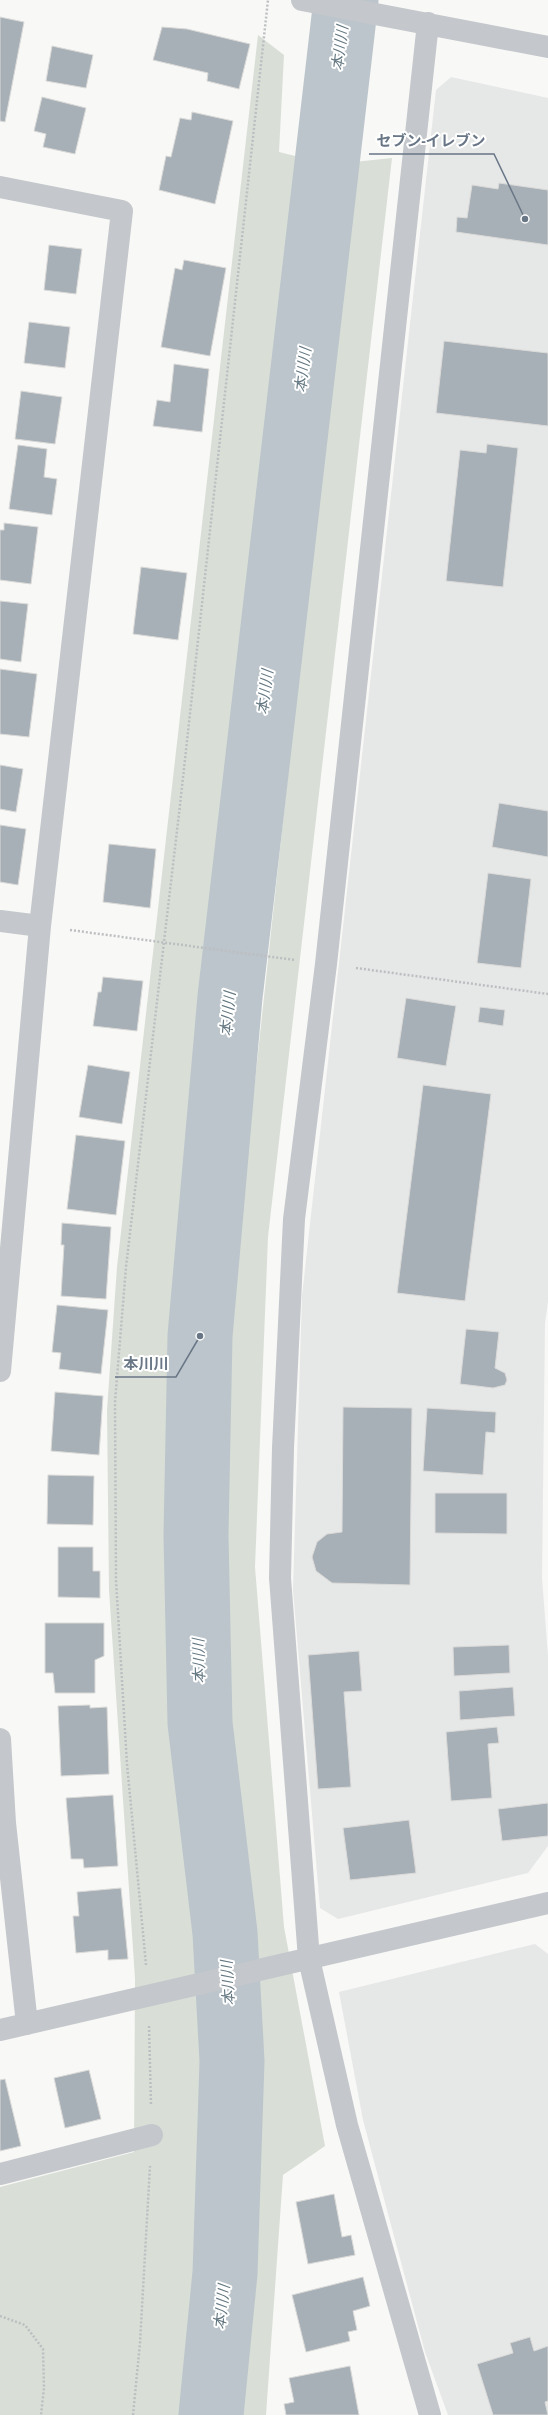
<svg xmlns="http://www.w3.org/2000/svg" width="548" height="2415" font-family="'Archivo Narrow','Noto Sans JP',sans-serif">
  <rect width="100%" height="100%" fill="#f8f8f6"/>
  <path fill="#e6e7e7" d="M 451,77 L 548,98 L 548,1302 L 545,1323 L 542,1578 L 548,1656 L 548,1846 L 528,1873 L 338,1919 L 320,1908 L 293,1590 L 302,1296 L 436,90 Z
    M 535,1944 L 548,1954 L 548,2415 L 448,2415 L 425,2352 L 363,2120 L 339,1992 Z"/>
  <path fill="#d9dfd7" d="M 258,35 L 284,55 L 279,152 L 307,159 L 171,1424 L 175,1714 L 201,1976 L 203,2232 L 183,2415 L 0,2415 L 0,2187 L 134,2152 L 135,1979 L 109,1590 L 107,1410 L 117,1267 Z
    M 392,158 L 268,1237 L 255,1567 L 284,1927 L 325,2146 L 283,2175 L 266,2415 L 236,2415 L 253,2238 L 256,2030 L 224,1697 L 219,1415 L 354,162 Z"/>
  <g fill="none" stroke-linecap="round" stroke-linejoin="round">
    <path stroke="#bcc5cb" stroke-width="65" d="M 211,2415 L 225,2273 L 232,2061 L 225,1933 L 200,1723 L 196,1535 L 200,1336 L 230,997 L 346,0"/>
  </g>
  <path fill="#a8b0b7" stroke="#dadad8" d="M 0,17 L 24,22 L 5,122 L 0,121 Z
    M 162,27 L 187,29 L 250,44 L 239,89 L 207,81 L 208,73 L 153,60 Z
    M 52,46 L 93,55 L 86,88 L 46,81 Z
    M 42,97 L 86,108 L 75,154 L 43,147 L 46,134 L 34,131 Z
    M 192,112 L 233,121 L 215,204 L 159,190 L 166,156 L 171,157 L 180,118 L 191,120 Z
    M 499,183 L 548,190 L 548,245 L 456,232 L 457,217 L 467,218 L 472,185 L 498,189 Z
    M 49,245 L 82,249 L 76,294 L 44,290 Z
    M 184,260 L 226,268 L 210,356 L 161,347 L 175,268 L 182,270 Z
    M 29,322 L 70,327 L 65,368 L 24,363 Z
    M 444,341 L 548,353 L 548,426 L 436,413 Z
    M 174,364 L 209,369 L 202,432 L 153,426 L 157,400 L 170,402 Z
    M 21,391 L 62,397 L 55,444 L 15,439 Z
    M 487,444 L 518,448 L 503,587 L 446,581 L 460,450 L 486,453 Z
    M 18,445 L 47,449 L 44,477 L 57,479 L 52,515 L 9,509 Z
    M 4,523 L 38,527 L 31,584 L 0,580 L 0,530 L 4,530 Z
    M 141,567 L 187,573 L 178,640 L 133,634 Z
    M 0,601 L 28,604 L 21,662 L 0,659 Z
    M 0,669 L 37,674 L 29,737 L 0,734 Z
    M 0,765 L 23,769 L 16,812 L 0,809 Z
    M 499,803 L 548,811 L 548,857 L 492,847 Z
    M 0,825 L 26,829 L 18,885 L 0,882 Z
    M 109,844 L 156,849 L 150,908 L 103,902 Z
    M 488,873 L 531,879 L 521,968 L 477,963 Z
    M 103,977 L 143,981 L 137,1031 L 93,1026 L 98,992 L 101,992 Z
    M 406,998 L 456,1006 L 446,1066 L 397,1058 Z
    M 480,1007 L 505,1010 L 503,1026 L 478,1022 Z
    M 88,1065 L 130,1072 L 122,1124 L 79,1117 Z
    M 423,1085 L 491,1094 L 465,1301 L 397,1293 Z
    M 76,1135 L 125,1141 L 116,1215 L 67,1209 Z
    M 62,1223 L 111,1227 L 106,1299 L 61,1296 L 64,1245 L 61,1245 Z
    M 57,1305 L 108,1310 L 101,1374 L 59,1369 L 61,1353 L 52,1352 Z
    M 466,1329 L 499,1332 L 495,1368 L 505,1373 L 507,1380 L 505,1385 L 493,1388 L 460,1384 Z
    M 55,1392 L 103,1396 L 99,1455 L 51,1451 Z
    M 343,1407 L 412,1408 L 410,1585 L 332,1583 L 316,1571 L 312,1557 L 317,1542 L 327,1534 L 342,1532 Z
    M 427,1408 L 496,1412 L 495,1433 L 486,1432 L 483,1475 L 423,1471 Z
    M 48,1475 L 94,1476 L 93,1525 L 47,1524 Z
    M 435,1493 L 507,1493 L 507,1534 L 435,1533 Z
    M 58,1547 L 93,1547 L 93,1571 L 100,1571 L 100,1598 L 58,1597 Z
    M 45,1623 L 104,1623 L 104,1656 L 95,1660 L 95,1693 L 55,1693 L 53,1673 L 45,1673 Z
    M 509,1645 L 510,1673 L 454,1676 L 453,1647 Z
    M 359,1651 L 362,1691 L 344,1692 L 351,1787 L 318,1789 L 308,1655 Z
    M 513,1687 L 515,1716 L 460,1720 L 459,1691 Z
    M 90,1705 L 90,1708 L 107,1707 L 109,1774 L 61,1776 L 58,1706 Z
    M 497,1727 L 499,1743 L 488,1744 L 492,1798 L 451,1801 L 446,1732 Z
    M 113,1795 L 118,1866 L 84,1868 L 83,1859 L 71,1859 L 66,1798 Z
    M 548,1803 L 548,1836 L 502,1841 L 498,1809 Z
    M 409,1820 L 416,1873 L 350,1880 L 343,1828 Z
    M 121,1888 L 128,1959 L 108,1960 L 108,1950 L 76,1953 L 73,1916 L 79,1916 L 77,1892 Z
    M 89,2070 L 101,2119 L 65,2128 L 54,2078 Z
    M 5,2079 L 21,2146 L 0,2151 L 0,2080 Z
    M 334,2194 L 342,2237 L 351,2235 L 355,2255 L 308,2264 L 296,2202 Z
    M 363,2277 L 370,2306 L 353,2311 L 357,2330 L 348,2332 L 350,2341 L 306,2352 L 292,2295 Z
    M 530,2337 L 534,2351 L 548,2346 L 548,2401 L 545,2402 L 548,2415 L 493,2415 L 477,2364 L 513,2353 L 510,2343 Z
    M 350,2366 L 359,2415 L 286,2415 L 284,2404 L 294,2402 L 289,2378 Z"/>
  <g fill="none" stroke-linecap="round" stroke-linejoin="round">
    <path stroke="#bcbec1" stroke-width="2.5" stroke-dasharray="2 2" stroke-linecap="butt" d="M 70,930 L 295,960
      M 356,968 L 548,994
      M 146,1965 L 127,1764 L 116,1580 L 115,1402 L 126,1267 L 180,805 L 268,0
      M 149,2026 L 151,2105
      M 0,2316 L 25,2325 L 43,2349 L 44,2388 L 41,2415
      M 133,2415 L 140,2343 L 150,2166"/>
    <path stroke="#c4c7cb" stroke-width="22" d="M 302,0 L 548,47
      M 428,23 L 326,964 L 294,1219 L 283,1448 L 280,1578 L 309,1959 L 347,2125 L 430,2415
      M 0,187 L 122,211 L 40,926 L 0,1371
      M 0,921 L 40,926
      M 0,1739 L 5,1823 L 27,2024
      M 0,2030 L 548,1903
      M 0,2174 L 152,2135"/>
  </g>
  <g text-anchor="middle" stroke-width="4" stroke-linejoin="round" paint-order="stroke">
    <g font-size="15" font-style="italic" fill="#637781" stroke="#fff">
      <text transform="translate(340 48) rotate(-83)" y="5">本川川</text>
      <text transform="translate(303 370) rotate(-83)" y="5">本川川</text>
      <text transform="translate(265 692) rotate(-83)" y="5">本川川</text>
      <text transform="translate(228 1014) rotate(-85)" y="5">本川川</text>
      <text transform="translate(199 1661) rotate(-91)" y="5">本川川</text>
      <text transform="translate(228 1983) rotate(-93)" y="5">本川川</text>
      <text transform="translate(222 2307) rotate(-84)" y="5">本川川</text>
    </g>
  </g>
  <path fill="none" stroke="#687686" stroke-width="1.5" d="M525 219L494 154H369M200 1336L176 1377H115"/>
  <g fill="#687686" stroke="#fff" stroke-width="1.5">
    <circle cx="525" cy="219" r="4"/>
    <circle cx="200" cy="1336" r="4"/>
  </g>
  <g font-size="15" text-anchor="middle" font-weight="bold" fill="#687686" stroke="#fff" stroke-width="4" stroke-linejoin="round" paint-order="stroke">
    <text x="431" y="146">セブン-イレブン</text>
    <text x="146" y="1369">本川川</text>
  </g>
</svg>
